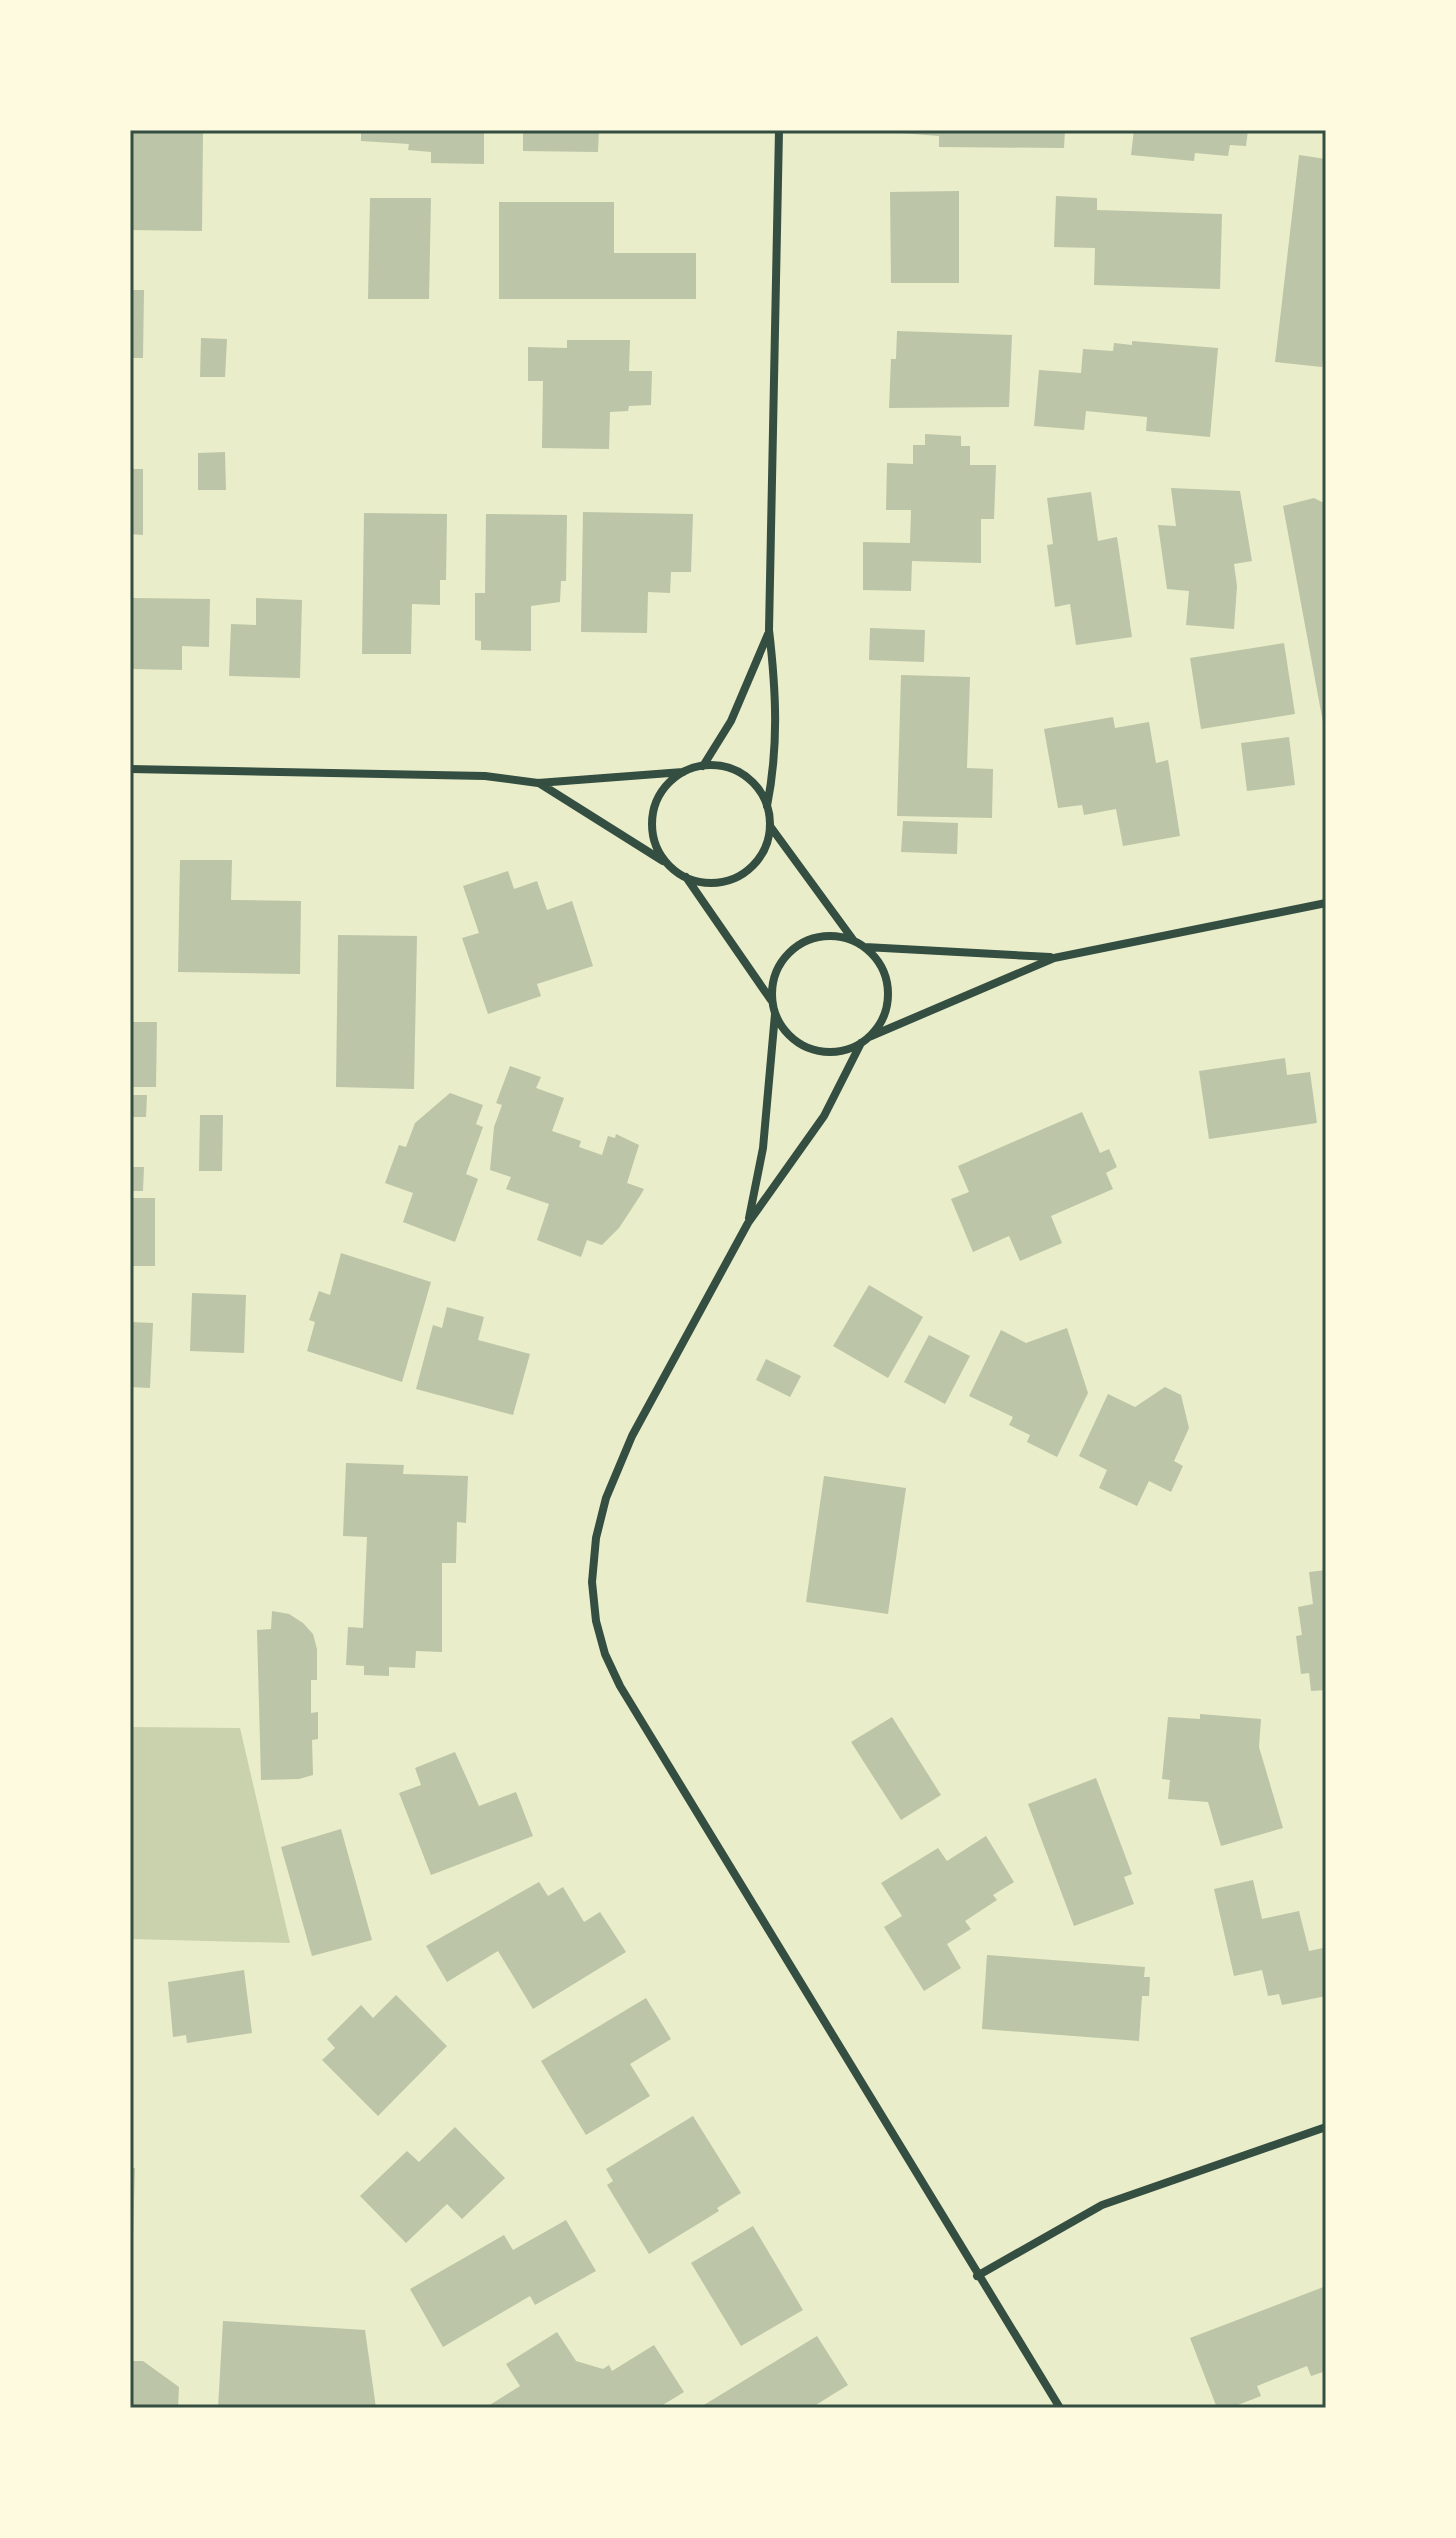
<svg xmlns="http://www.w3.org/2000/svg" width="1456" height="2538" font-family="Montserrat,sans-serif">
  <rect width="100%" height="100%" fill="#e9edc9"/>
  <path fill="#cad2ad" d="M 130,1727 L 240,1728 L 290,1943 L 130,1939 Z"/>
  <path fill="#bcc5a7" d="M 130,130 L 203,130 L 202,231 L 130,230 Z
    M 361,130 L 484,130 L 484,164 L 431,163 L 431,152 L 408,150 L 409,144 L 361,141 Z
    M 523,130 L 599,130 L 598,152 L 523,151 Z
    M 900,130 L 1065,130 L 1064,148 L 939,147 L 939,136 L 900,133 Z
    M 1134,130 L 1248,130 L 1246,146 L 1230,145 L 1228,156 L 1195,153 L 1194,161 L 1131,155 Z
    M 1299,155 L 1326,159 L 1326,332 L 1322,367 L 1275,362 Z
    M 959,191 L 959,283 L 891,283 L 890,192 Z
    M 1056,196 L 1097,198 L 1097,210 L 1222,214 L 1220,289 L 1094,285 L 1095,248 L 1054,247 Z
    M 370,198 L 431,198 L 429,299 L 368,299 Z
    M 499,202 L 614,202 L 614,253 L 696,253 L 696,299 L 499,299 Z
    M 130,290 L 144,290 L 143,358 L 130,358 Z
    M 897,331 L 1012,335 L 1009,407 L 889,408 L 891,359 L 896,359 Z
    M 201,338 L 227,339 L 225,377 L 200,377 Z
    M 567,340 L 630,340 L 629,371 L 652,371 L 651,405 L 629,406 L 628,411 L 610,412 L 609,449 L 542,448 L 543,381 L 528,381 L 528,347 L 567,348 Z
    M 1132,341 L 1218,348 L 1210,437 L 1146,431 L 1147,417 L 1086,411 L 1084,430 L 1034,426 L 1039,370 L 1081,373 L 1083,349 L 1113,351 L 1114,343 L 1132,345 Z
    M 925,434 L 961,436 L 961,446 L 970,446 L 970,465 L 996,465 L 994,519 L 981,519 L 981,563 L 912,561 L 911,591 L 863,590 L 863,542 L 910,543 L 911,510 L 886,510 L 887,463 L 913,464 L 913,445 L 925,445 Z
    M 225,452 L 226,490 L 198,490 L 198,453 Z
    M 130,469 L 143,469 L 143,535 L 130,534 Z
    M 1171,488 L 1240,491 L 1252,561 L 1234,564 L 1237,586 L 1234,629 L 1186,625 L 1189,591 L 1167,589 L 1158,525 L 1176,526 Z
    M 1091,492 L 1098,541 L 1117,537 L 1132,637 L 1076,645 L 1070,604 L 1055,607 L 1047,545 L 1053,544 L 1047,498 Z
    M 1314,498 L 1326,504 L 1324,728 L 1283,506 Z
    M 583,512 L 693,514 L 691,572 L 671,572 L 670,593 L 648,592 L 647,633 L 581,632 Z
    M 364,513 L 447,514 L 446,580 L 440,580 L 440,605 L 412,604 L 411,654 L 362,654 Z
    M 486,514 L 567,515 L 566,581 L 561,581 L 560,602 L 531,606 L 531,651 L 481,650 L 481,641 L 475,640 L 475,593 L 485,593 Z
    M 133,598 L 210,599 L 209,647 L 182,646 L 182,670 L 132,669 L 130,611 Z
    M 256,598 L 302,600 L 300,678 L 229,676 L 231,624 L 256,625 Z
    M 870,628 L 925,630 L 924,662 L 869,660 Z
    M 1284,643 L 1295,714 L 1201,729 L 1190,658 Z
    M 901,675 L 970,677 L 967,768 L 993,769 L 992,818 L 897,816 Z
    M 1113,717 L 1115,728 L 1149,722 L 1156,763 L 1168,760 L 1180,836 L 1123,846 L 1116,809 L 1084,815 L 1082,805 L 1058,808 L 1044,729 Z
    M 1289,737 L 1295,785 L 1247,791 L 1241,743 Z
    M 903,821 L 958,823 L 957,854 L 901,852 Z
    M 180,860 L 232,860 L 231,900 L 301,901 L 300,974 L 178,972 Z
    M 508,871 L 514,889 L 537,881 L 547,910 L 572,901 L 593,966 L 537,984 L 541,996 L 488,1014 L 462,938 L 479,933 L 463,886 Z
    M 338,935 L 417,936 L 414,1089 L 336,1087 Z
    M 130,1022 L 157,1022 L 156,1087 L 130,1087 Z
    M 1285,1058 L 1287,1075 L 1310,1072 L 1317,1123 L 1209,1139 L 1199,1071 Z
    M 510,1066 L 541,1077 L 536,1088 L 564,1098 L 552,1131 L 581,1141 L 579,1147 L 602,1155 L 608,1136 L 615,1138 L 616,1134 L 639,1145 L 627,1183 L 644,1189 L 640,1196 L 619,1228 L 602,1245 L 587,1240 L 581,1257 L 537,1240 L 549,1204 L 506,1189 L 511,1177 L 490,1170 L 494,1127 L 502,1105 L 496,1103 Z
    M 450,1093 L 483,1105 L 476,1124 L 483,1127 L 466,1174 L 478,1179 L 455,1242 L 403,1222 L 413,1193 L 385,1183 L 399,1145 L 406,1147 L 415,1123 Z
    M 130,1095 L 147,1095 L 146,1117 L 130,1117 Z
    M 1082,1112 L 1100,1153 L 1109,1149 L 1117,1167 L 1106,1173 L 1113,1189 L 1051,1216 L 1062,1243 L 1020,1261 L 1009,1236 L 973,1252 L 951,1199 L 969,1192 L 958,1166 Z
    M 200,1115 L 223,1115 L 222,1171 L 199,1171 Z
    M 130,1167 L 144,1167 L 143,1191 L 130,1191 Z
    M 130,1198 L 155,1198 L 155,1266 L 130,1266 Z
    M 341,1253 L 431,1282 L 402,1382 L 307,1351 L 315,1322 L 309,1320 L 319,1291 L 330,1295 Z
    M 869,1285 L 923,1317 L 888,1378 L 833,1346 Z
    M 192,1293 L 246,1295 L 244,1353 L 190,1351 Z
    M 447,1307 L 484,1317 L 478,1340 L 530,1354 L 513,1415 L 416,1389 L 433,1325 L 442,1328 Z
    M 130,1322 L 153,1323 L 150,1388 L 130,1387 Z
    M 1067,1328 L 1088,1393 L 1057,1457 L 1027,1442 L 1030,1435 L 1009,1425 L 1013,1417 L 969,1396 L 1001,1330 L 1026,1343 Z
    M 929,1335 L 970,1356 L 945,1404 L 904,1382 Z
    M 766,1359 L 801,1376 L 790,1397 L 756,1380 Z
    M 1165,1387 L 1181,1395 L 1189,1428 L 1174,1461 L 1183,1466 L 1171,1492 L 1149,1481 L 1137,1506 L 1099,1488 L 1107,1470 L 1079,1456 L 1108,1394 L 1135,1407 Z
    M 346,1463 L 404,1465 L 403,1474 L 468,1476 L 466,1523 L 457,1522 L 456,1563 L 442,1563 L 442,1652 L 416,1651 L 415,1668 L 389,1667 L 389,1676 L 364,1675 L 364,1666 L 346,1665 L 348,1627 L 363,1628 L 367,1537 L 343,1536 Z
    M 824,1476 L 906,1488 L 888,1614 L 806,1602 Z
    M 1326,1570 L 1326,1690 L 1311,1691 L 1309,1673 L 1301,1674 L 1296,1636 L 1302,1635 L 1298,1607 L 1313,1604 L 1309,1572 Z
    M 272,1611 L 289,1614 L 303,1623 L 313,1634 L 317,1649 L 317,1680 L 311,1680 L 311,1713 L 318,1712 L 318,1739 L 312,1740 L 313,1775 L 299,1779 L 261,1780 L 257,1630 L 271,1629 Z
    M 1200,1714 L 1261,1719 L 1259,1747 L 1283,1828 L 1221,1846 L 1208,1802 L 1168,1799 L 1170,1780 L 1162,1779 L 1168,1717 L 1200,1719 Z
    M 892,1717 L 941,1795 L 901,1820 L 851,1742 Z
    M 455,1752 L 479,1806 L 516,1792 L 533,1836 L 431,1875 L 399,1793 L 421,1785 L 415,1768 Z
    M 1096,1778 L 1132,1874 L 1124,1877 L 1134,1904 L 1074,1926 L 1028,1804 Z
    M 341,1829 L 372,1940 L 312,1956 L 281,1847 Z
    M 986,1836 L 1014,1882 L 993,1895 L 997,1900 L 965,1921 L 971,1929 L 947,1944 L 961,1968 L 924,1991 L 884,1927 L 902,1916 L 881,1883 L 938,1848 L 947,1861 Z
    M 1253,1880 L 1262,1919 L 1299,1911 L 1309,1951 L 1323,1948 L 1326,1996 L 1282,2005 L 1279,1994 L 1268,1996 L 1262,1970 L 1234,1976 L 1214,1889 Z
    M 539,1882 L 548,1896 L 563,1887 L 584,1922 L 600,1912 L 626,1952 L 533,2009 L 498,1951 L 447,1982 L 426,1946 Z
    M 987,1955 L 1145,1967 L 1144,1977 L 1150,1977 L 1149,1996 L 1142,1996 L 1139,2041 L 982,2029 Z
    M 244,1970 L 252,2033 L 187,2043 L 186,2035 L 173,2037 L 168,1982 Z
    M 396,1995 L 447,2046 L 378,2116 L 322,2060 L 335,2048 L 327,2039 L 361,2005 L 373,2018 Z
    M 646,1998 L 671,2039 L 630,2064 L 650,2096 L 586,2135 L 541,2061 Z
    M 693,2116 L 741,2193 L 717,2208 L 719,2211 L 649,2254 L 607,2185 L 613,2181 L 606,2169 Z
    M 455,2127 L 505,2178 L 462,2219 L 447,2204 L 406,2243 L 360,2196 L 407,2151 L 419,2162 Z
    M 130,2168 L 135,2168 L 133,2235 L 130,2235 Z
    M 566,2220 L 596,2271 L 535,2305 L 530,2296 L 443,2347 L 410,2289 L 504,2235 L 513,2250 Z
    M 753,2226 L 803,2310 L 741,2346 L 691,2263 Z
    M 1326,2286 L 1326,2371 L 1311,2376 L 1307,2366 L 1257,2386 L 1261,2396 L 1230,2408 L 1217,2408 L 1190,2338 Z
    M 223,2321 L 365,2330 L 376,2408 L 218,2408 Z
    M 557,2332 L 576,2361 L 603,2369 L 609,2365 L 612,2371 L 654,2345 L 684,2392 L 658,2408 L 485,2408 L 520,2386 L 506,2364 Z
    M 817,2336 L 848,2385 L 811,2408 L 699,2408 Z
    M 130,2361 L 143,2361 L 179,2387 L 178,2408 L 130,2408 Z"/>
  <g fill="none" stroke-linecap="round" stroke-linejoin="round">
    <path stroke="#344e41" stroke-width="8" d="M652 824a59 59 0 1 1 118 0a59 59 0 1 1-118 0Z
      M 703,766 L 731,721 L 768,634
      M 130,769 L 485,776 L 538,783 L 683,772
      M 539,783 L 663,861
      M 767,806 C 779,746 776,690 769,630 L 779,130
      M 770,826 L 854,941
      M 686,877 L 771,1000
      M772 994a58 58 0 1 1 116 0a58 58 0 1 1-116 0Z
      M 865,947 L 1050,957
      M 869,1037 L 1054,958 L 1326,903
      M 861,1043 L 824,1116 L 748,1223 L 632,1436 L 606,1498 L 596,1538 L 592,1582 L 596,1621 L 605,1654 L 620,1686 L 1060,2408
      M 749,1218 L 763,1148 L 775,1014
      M 977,2276 L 1102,2205 L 1326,2127"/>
  </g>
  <rect width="1456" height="2538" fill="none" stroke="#fefae0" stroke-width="264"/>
  <rect x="132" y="132" width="1192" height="2274" fill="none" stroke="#344e41" stroke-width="3"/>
</svg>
